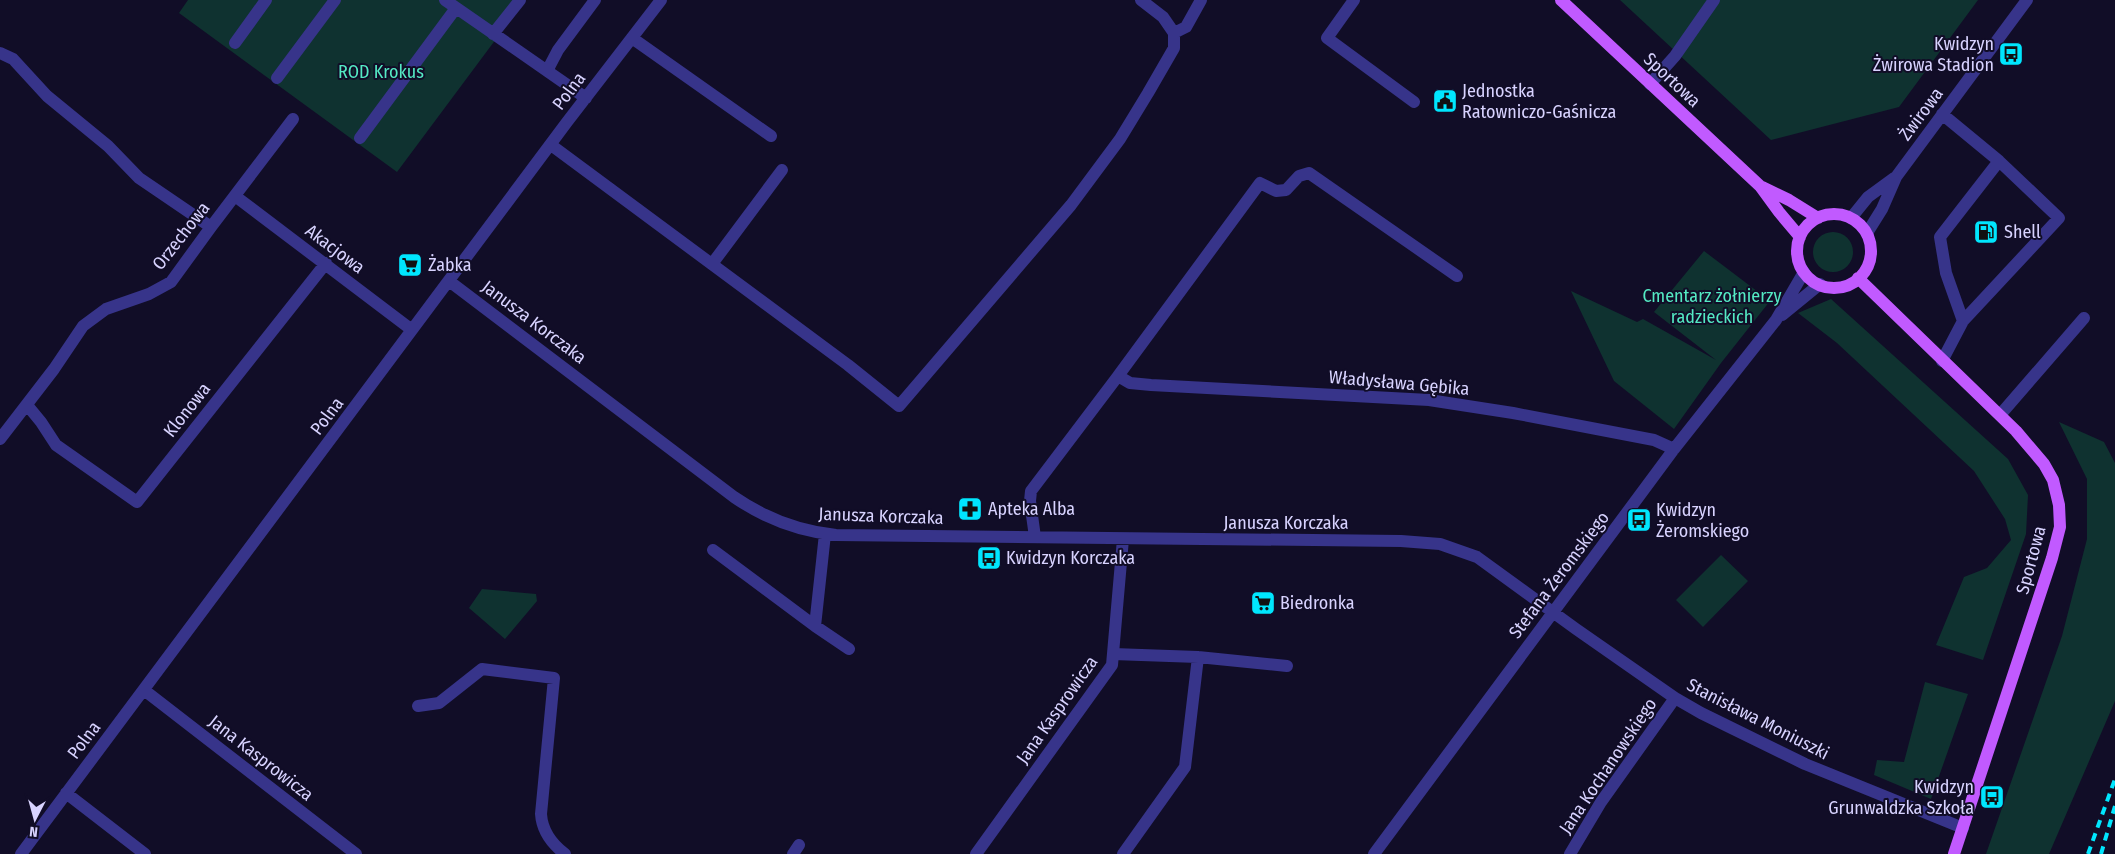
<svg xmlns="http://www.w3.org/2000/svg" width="2115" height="854" font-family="'Fira Sans Condensed',sans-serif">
  <rect width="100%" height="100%" fill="#110d27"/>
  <path fill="#0f3230" d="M 188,0 L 525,0 L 397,172 L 179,13 Z
    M 1620,0 L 1978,0 L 1899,107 L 1771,140 Z
    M1813 252a20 20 0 1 1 40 0a20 20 0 1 1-40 0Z
    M 1704,251 L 1770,301 L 1721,363 L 1674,429 L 1614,381 L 1571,291 L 1637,322 L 1643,319 L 1716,360 L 1654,312 Z
    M 1831,299 L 2008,459 L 2028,495 L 2026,534 L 1983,660 L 1936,645 L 1964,577 L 1987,568 L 2011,540 L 2005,519 L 1974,471 L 1837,343 L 1798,313 Z
    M 2059,422 L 2104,442 L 2115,463 L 2115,701 L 2049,854 L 1986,854 L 2062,636 L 2087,539 L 2087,479 Z
    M 1721,555 L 1748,581 L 1703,627 L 1676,600 Z
    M 482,589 L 536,594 L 537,601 L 505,639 L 469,608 Z
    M 1925,682 L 1968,694 L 1931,799 L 1874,775 L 1877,760 L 1904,762 Z"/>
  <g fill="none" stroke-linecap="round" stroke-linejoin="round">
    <path stroke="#37348a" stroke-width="12" d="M 445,0 L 586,98
      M 1141,0 L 1163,17 L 1174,33
      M 1354,0 L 1327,38 L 1414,102
      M 493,34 L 520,0
      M 632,38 L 771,136
      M 235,43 L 266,0
      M 0,53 L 13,59 L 47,96 L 108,146 L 139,178 L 211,227
      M 547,71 L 558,50 L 595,0
      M 277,78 L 335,0
      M 1650,84 L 1675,56 L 1714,0
      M 1942,114 L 1999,161 L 1940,237 L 1946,273 L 1963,321
      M 360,138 L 456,8
      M 551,145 L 848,365 L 899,406 L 1071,205 L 1120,139 L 1148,93 L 1174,48 L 1174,33 L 1186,27 L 1201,0
      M 235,196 L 412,330
      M 1851,218 L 1868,197 L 1894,178
      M 1867,233 L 1882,209 L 1896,177 L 2027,0
      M 712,264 L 782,170
      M 449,281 L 734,497 C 766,519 798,531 836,535 L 1401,541 L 1440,544 L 1477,557 L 1576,629 L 1675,698 L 1701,713 L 1805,764 L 1963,828
      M 1782,315 L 1820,284
      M 1942,361 L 1963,321 L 2059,218 L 1999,161
      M 1118,376 L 1260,183 L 1276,191 L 1286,190 L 1299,176 L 1309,173 L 1457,276
      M 27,405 L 41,422 L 56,445 L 137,502 L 326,263
      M 2000,415 L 2084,318
      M 0,439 L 54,369 L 83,326 L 106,309 L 149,294 L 171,282 L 211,227 L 293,119
      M 1035,537 L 1030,501 L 1031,491 L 1118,376 L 1130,383 L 1151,385 L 1429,400 L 1513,413 L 1654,440 L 1674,449
      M 713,550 L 815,626 L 849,649
      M 815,626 L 825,534
      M 1113,654 L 1198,657 L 1287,666
      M 144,690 L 356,854
      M 418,706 L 439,703 L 482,669 L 554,678 L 541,814 C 542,830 552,844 565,854
      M 66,793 L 145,854
      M 21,854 L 567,122 L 661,0
      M 793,854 L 799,845
      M 976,854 L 1112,665 L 1123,539
      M 1123,854 L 1185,767 L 1198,657
      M 1374,854 L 1674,449 L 1776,320 L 1804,272
      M 1570,854 L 1601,802 L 1675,698"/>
    <path stroke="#c15aff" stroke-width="12" d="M 1561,0 L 1760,186 L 1779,212 L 1800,237
      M 1762,187 L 1789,200 L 1818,218
      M1797 251a37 37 0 1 1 74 0a37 37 0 1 1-74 0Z
      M 1858,278 L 2016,431 L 2044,464 L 2053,480 L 2059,505 L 2060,527 L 2052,558 L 1954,854"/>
    <path stroke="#00e6fe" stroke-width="4" stroke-dasharray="8 6" stroke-linecap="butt" d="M 2088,854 L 2115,779
      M 2101,854 L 2115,806"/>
  </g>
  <defs>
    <symbol id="bus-square" viewBox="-11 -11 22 22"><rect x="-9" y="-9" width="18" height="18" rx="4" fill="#00e6fe" stroke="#110d27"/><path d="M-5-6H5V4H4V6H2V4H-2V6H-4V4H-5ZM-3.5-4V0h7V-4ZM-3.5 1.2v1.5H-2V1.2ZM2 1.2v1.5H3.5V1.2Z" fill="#111"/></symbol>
    <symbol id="civic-square" viewBox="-11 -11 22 22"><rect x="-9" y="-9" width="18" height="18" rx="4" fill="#00e6fe" stroke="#110d27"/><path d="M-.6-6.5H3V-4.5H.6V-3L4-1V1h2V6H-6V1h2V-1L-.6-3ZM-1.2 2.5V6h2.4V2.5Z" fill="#111"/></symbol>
    <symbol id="fuel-square" viewBox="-11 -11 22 22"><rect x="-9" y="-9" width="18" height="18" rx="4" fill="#00e6fe" stroke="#110d27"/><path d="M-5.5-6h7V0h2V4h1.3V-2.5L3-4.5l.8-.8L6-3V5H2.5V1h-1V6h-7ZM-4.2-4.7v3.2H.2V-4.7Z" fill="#111"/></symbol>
    <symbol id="supermarket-square" viewBox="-11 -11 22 22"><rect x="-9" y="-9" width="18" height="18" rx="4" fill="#00e6fe" stroke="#110d27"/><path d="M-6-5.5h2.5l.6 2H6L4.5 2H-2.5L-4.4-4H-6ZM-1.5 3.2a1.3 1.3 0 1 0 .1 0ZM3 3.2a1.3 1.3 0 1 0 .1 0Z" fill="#111"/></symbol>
    <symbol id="pharmacy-square" viewBox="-11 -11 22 22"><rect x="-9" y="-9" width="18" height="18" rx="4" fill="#00e6fe" stroke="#110d27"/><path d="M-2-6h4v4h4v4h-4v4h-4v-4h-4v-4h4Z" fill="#111"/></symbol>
  </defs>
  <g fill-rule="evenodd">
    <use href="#bus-square" x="1997" y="40" width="28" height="28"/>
    <use href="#civic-square" x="1431" y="87" width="28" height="28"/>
    <use href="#fuel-square" x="1972" y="218" width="28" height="28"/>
    <use href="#supermarket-square" x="396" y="251" width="28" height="28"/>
    <use href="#pharmacy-square" x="956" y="495" width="28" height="28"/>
    <use href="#bus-square" x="1625" y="506" width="28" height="28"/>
    <use href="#bus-square" x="975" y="544" width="28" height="28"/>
    <use href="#supermarket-square" x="1249" y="589" width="28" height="28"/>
    <use href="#bus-square" x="1978" y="783" width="28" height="28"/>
  </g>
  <g text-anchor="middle" stroke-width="4" stroke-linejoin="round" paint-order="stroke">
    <g font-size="18" fill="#d8d3ff" stroke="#110d27" text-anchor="start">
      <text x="1994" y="50" text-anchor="end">Kwidzyn<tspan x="1994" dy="21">Żwirowa Stadion</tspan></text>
      <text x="1462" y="97">Jednostka<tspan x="1462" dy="21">Ratowniczo-Gaśnicza</tspan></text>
      <text x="2004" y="238">Shell</text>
      <text x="428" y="271">Żabka</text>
      <text x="988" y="515">Apteka Alba</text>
      <text x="1656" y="516">Kwidzyn<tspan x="1656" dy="21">Żeromskiego</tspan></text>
      <text x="1006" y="564">Kwidzyn Korczaka</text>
      <text x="1280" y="609">Biedronka</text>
      <text x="1974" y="793" text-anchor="end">Kwidzyn<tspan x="1974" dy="21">Grunwaldzka Szkoła</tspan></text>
    </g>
    <g font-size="18" fill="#54eac4" stroke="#110d27">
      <text x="381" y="78">ROD Krokus</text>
      <text x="1712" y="302">Cmentarz żołnierzy<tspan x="1712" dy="21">radzieckich</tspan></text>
    </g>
    <g font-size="18" fill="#d8d3ff" stroke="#110d27">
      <text transform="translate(1672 80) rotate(43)" y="6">Sportowa</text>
      <text transform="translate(569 91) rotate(-53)" y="6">Polna</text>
      <text transform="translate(1921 114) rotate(-53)" y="6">Żwirowa</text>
      <text transform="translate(181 236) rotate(-52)" y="6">Orzechowa</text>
      <text transform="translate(335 249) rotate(37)" y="6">Akacjowa</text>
      <text transform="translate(534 322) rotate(37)" y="6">Janusza Korczaka</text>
      <text transform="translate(1399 383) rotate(5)" y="6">Władysława Gębika</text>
      <text transform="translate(187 410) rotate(-52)" y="6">Klonowa</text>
      <text transform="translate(327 416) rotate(-53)" y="6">Polna</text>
      <text transform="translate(881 516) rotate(2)" y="6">Janusza Korczaka</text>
      <text x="1286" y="529">Janusza Korczaka</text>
      <text transform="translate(2031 560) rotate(-75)" y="6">Sportowa</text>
      <text transform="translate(1559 575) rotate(-53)" y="6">Stefana Żeromskiego</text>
      <text transform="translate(1057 710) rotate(-55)" y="6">Jana Kasprowicza</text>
      <text transform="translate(1758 719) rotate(27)" y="6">Stanisława Moniuszki</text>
      <text transform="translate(84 740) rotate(-53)" y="6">Polna</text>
      <text transform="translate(261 758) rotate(38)" y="6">Jana Kasprowicza</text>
      <text transform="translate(1608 766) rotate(-56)" y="6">Jana Kochanowskiego</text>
    </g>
  </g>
  <g transform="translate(35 819) rotate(186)" stroke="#110d27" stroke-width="4" paint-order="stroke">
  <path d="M0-4L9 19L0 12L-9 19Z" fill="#d8d3ff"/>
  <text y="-8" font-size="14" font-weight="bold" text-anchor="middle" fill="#d8d3ff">N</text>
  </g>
</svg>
